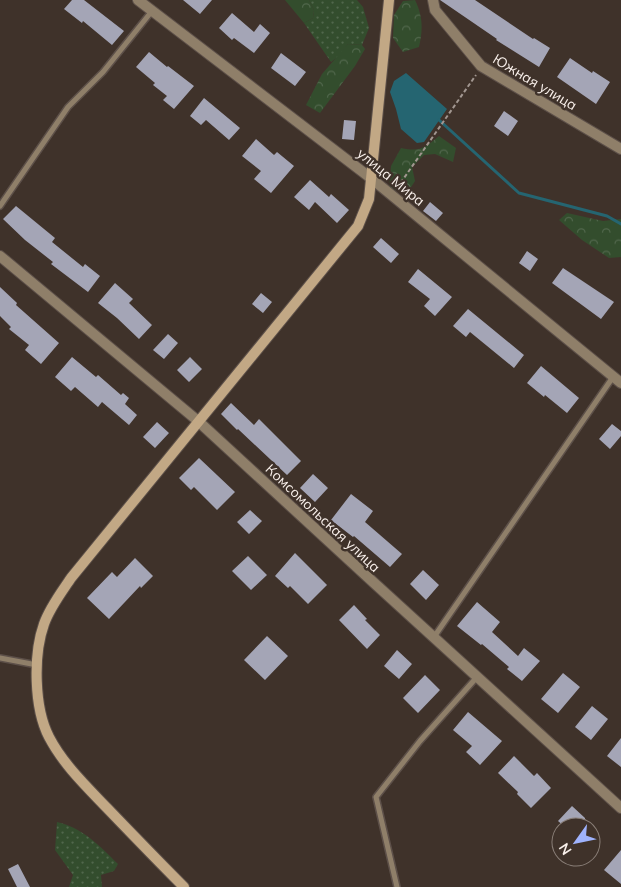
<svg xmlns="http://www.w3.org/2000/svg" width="621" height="887" font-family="Mulish,sans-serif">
  <defs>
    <pattern id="grass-dots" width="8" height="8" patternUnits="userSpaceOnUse" patternTransform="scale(1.25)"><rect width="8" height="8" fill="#334d2d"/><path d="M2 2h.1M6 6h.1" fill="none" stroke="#51674c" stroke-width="1.8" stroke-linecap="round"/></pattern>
    <pattern id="forest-crowns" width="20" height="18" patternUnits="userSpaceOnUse" patternTransform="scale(1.25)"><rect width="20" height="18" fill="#334d2d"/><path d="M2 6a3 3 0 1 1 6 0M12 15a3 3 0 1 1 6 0" fill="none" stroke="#51674c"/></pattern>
  </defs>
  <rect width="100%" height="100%" fill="#3f322a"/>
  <path fill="url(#grass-dots)" d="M 309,0 L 357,0 L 363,7 L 369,28 L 362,45 L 348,44 L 339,56 L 331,62 L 304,23 L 313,18 L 314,10 Z
    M 57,822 C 83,828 100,846 118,864 L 114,871 L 101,875 L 102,887 L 69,887 L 73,875 L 55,850 Z"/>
  <path fill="url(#forest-crowns)" d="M 285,0 L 309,0 L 314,10 L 313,18 L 304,23 Z
    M 415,0 C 423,16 423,30 419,47 L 403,52 L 393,38 L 394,15 L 403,1 Z
    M 348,44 L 362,45 L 365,49 L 355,66 L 320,113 L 306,105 L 322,74 Z
    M 439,136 L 456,148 L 453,162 L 435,154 L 424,155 L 412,167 L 415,181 L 406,195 L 389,187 L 391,166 L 401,148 C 421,152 424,148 439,136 Z
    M 567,213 L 603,221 L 621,219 L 621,257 L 609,258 L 582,240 L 559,220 Z"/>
  <path fill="#256571" d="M 406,73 L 447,109 L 424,142 L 417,143 L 401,129 L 396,109 L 390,92 L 394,81 Z"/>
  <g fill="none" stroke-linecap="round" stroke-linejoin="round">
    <path stroke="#256571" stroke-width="3" d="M 439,120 L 519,193 L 607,216 L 621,224"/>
  </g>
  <path fill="#a4a5b6" d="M 72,0 L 84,0 L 124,31 L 112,45 L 83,21 L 82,23 L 64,9 Z
    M 183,0 L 212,0 L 200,14 Z
    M 440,0 L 475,0 L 533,39 L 534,38 L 550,48 L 539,67 L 496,40 L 497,39 Z
    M 232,13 L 254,32 L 260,24 L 270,33 L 254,53 L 234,38 L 232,40 L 219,28 Z
    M 149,52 L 167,67 L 168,66 L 194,86 L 174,109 L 163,100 L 167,96 L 153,85 L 155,83 L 136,67 Z
    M 281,53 L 306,72 L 295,86 L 271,68 Z
    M 570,58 L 592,73 L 593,71 L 610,82 L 596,104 L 557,77 Z
    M 204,98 L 240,128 L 229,140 L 206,120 L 201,125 L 190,116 Z
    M 504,111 L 518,121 L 508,136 L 494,126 Z
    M 344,120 L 356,121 L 354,140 L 342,139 Z
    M 256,139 L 274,155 L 277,152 L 294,166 L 271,193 L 254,179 L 261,171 L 242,156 Z
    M 310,180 L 329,197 L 331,194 L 349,210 L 337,223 L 315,202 L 309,210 L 294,197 Z
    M 430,202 L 443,213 L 436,221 L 423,211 Z
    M 16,206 L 55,238 L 52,242 L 83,267 L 85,264 L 100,276 L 88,292 L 51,264 L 53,262 L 25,240 L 3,219 Z
    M 381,238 L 399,254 L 391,263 L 373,247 Z
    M 527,251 L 538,259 L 530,271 L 519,263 Z
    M 563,268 L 614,302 L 601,319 L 552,283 Z
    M 418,269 L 452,297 L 435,316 L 424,306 L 430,299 L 408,282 Z
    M 115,283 L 133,299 L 129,303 L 152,325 L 139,339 L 117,318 L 98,303 Z
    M 0,287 L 17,303 L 16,305 L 59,343 L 41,364 L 25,350 L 29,345 L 9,329 L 11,327 L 0,316 Z
    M 261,293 L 272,302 L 263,313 L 252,304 Z
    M 468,309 L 524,355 L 514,368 L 470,332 L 466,337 L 453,326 Z
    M 168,334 L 178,343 L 164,359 L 153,350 Z
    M 72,357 L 96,377 L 98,375 L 121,395 L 123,393 L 129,398 L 125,404 L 137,415 L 129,425 L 102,402 L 98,407 L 75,387 L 71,391 L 55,377 Z
    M 190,357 L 202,369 L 189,382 L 177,370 Z
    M 541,366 L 579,398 L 567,413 L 545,395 L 544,397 L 527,383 Z
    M 231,403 L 254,425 L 259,419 L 301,461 L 287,475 L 238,429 L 237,430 L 221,414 Z
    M 157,422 L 169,433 L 155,448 L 143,437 Z
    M 612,424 L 621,431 L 621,436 L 610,449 L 599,439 Z
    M 199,458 L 235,492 L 217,510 L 194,487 L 191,490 L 179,478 Z
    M 313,474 L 328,488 L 315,502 L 300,488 Z
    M 351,494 L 373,511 L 365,522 L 402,554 L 390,567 L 354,536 L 353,537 L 331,520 Z
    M 250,510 L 262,521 L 249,534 L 237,522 Z
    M 295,553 L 327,585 L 308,604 L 290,586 L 288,588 L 275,576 Z
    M 248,556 L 267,575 L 251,590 L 232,571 Z
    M 135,558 L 153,576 L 141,588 L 140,586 L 109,619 L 87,598 L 112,572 L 117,577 Z
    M 423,570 L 439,585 L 426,600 L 410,584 Z
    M 477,602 L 500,622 L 492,632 L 518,656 L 524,648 L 540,661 L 522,681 L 507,669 L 509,667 L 482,644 L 481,645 L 457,626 Z
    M 354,605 L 367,619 L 365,620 L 380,635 L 367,649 L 339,620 Z
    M 267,636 L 288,656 L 265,680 L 244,660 Z
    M 397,650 L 412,664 L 399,679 L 384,666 Z
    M 563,673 L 580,687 L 558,713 L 541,699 Z
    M 425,675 L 440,690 L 418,713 L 403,698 Z
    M 592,706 L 608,719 L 591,740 L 575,727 Z
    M 468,712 L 502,741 L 480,765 L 466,752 L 472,746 L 453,730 Z
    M 621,738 L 621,767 L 607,756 Z
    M 514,756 L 534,776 L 537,773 L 551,788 L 531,808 L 517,794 L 518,792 L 498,773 Z
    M 572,806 L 585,818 L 585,819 L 593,827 L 565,827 L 558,821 Z
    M 621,850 L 621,884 L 604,870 Z
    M 18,864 L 30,887 L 17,887 L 8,869 Z"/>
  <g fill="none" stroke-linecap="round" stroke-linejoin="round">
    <defs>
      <path id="lane" d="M 0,206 L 68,107 L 103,72 L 152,11
        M 434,637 L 613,377
        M 0,658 L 37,665
        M 397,887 L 376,797 L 420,741 L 477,677"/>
      <path id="street" d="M 138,0 L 372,179 L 621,383
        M 433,0 L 435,10 L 481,66 L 621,149
        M 0,256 L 198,421 L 372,581 L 621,808"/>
      <path id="secondary" d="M 184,887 C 158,861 132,834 107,808 C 86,786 63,764 49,737 C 34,708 33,655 44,624 C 50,607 61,593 71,578 L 358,226 L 369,199 L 389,0"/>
    </defs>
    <use href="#lane" stroke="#5d5049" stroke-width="8"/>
    <use href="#street" stroke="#5d5049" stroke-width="12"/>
    <use href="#secondary" stroke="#5d5049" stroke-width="12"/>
    <path stroke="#a29791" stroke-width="2" stroke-dasharray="4 2.5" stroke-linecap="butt" d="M 397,188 L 476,75"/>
    <use href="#lane" stroke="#8f7f69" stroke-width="5"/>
    <use href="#street" stroke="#8f7f69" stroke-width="10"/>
    <use href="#secondary" stroke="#c2a885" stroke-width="10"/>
  </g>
  <g text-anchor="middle" stroke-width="5" stroke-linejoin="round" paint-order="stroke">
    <g font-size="14" fill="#f9f0eb" stroke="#3f322a">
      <text transform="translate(535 82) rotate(31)" y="5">Южная улица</text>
      <text transform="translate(391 177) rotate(39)" y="5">улица Мира</text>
      <text transform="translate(323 518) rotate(43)" y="5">Комсомольская улица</text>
    </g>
  </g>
  <g transform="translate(576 842) rotate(237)"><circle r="24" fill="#3f322a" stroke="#897e77"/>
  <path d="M0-4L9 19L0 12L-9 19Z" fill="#9fb3fd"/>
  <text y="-8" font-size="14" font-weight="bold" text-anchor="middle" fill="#f9f0eb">N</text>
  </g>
</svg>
